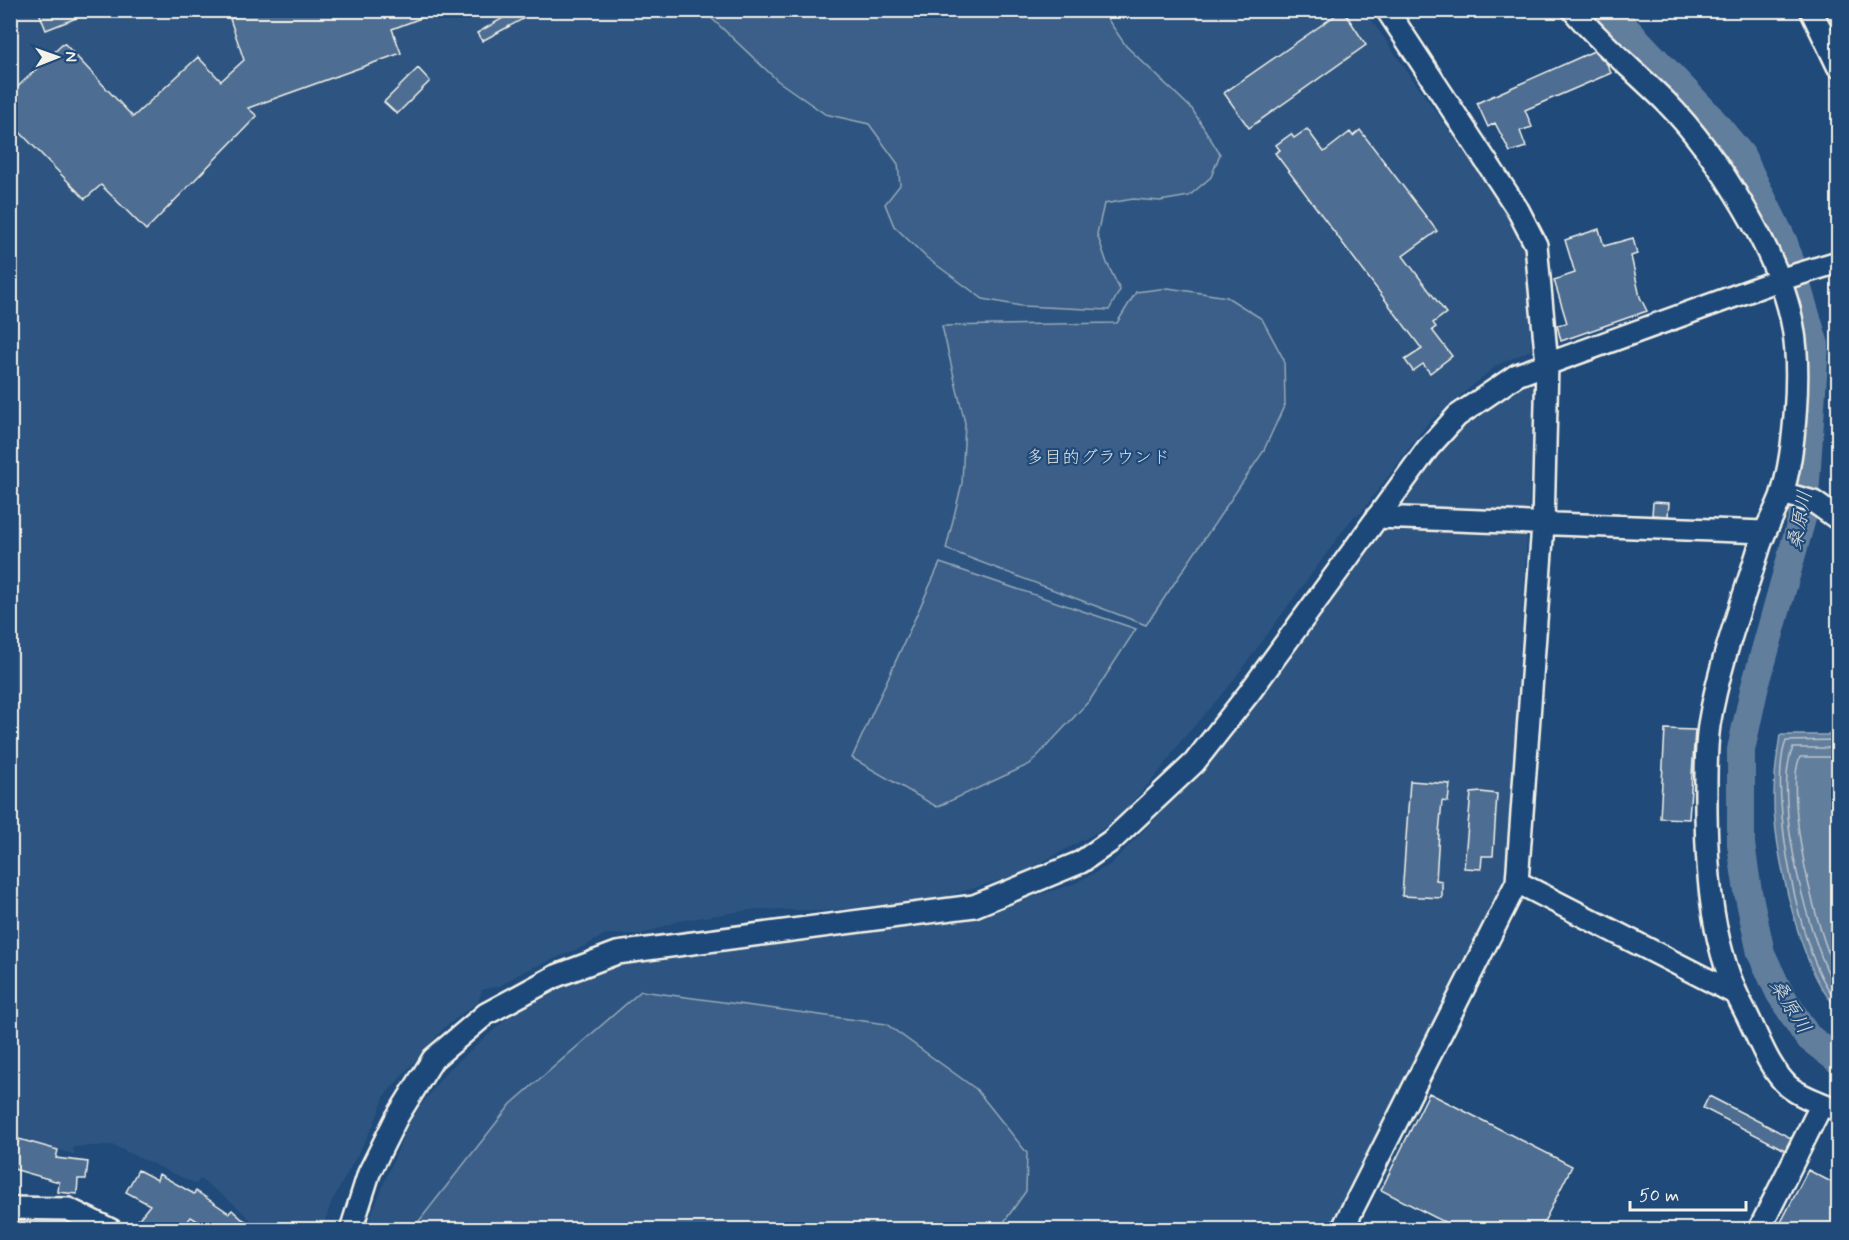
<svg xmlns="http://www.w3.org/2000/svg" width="1849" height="1240" font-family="Mynerve,'Klee One',sans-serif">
  <rect width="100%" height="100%" fill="#1f4a7a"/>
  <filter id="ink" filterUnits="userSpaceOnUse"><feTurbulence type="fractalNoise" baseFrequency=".0167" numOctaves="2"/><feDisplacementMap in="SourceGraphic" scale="12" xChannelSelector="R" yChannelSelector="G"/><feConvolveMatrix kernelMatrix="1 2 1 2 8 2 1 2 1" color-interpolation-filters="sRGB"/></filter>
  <g filter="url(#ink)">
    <path fill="#2d5581" d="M 10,11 L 1365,11 L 1521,233 L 1527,253 L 1531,350 L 1497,365 L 1428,423 L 1360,514 L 1354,516 L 1227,689 L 1181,741 L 1157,775 L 1114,821 L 1101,830 L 1022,873 L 946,897 L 826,911 L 756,909 L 678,921 L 643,934 L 606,934 L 585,946 L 522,972 L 500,986 L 482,990 L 478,1002 L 446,1026 L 385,1095 L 374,1124 L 331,1203 L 325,1221 L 325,1229 L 257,1229 L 255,1224 L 233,1203 L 200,1179 L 196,1184 L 112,1145 L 73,1147 L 75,1155 L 15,1136 L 11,1131 Z
      M 1536,379 L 1507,878 L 1330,1229 L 365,1230 L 410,1120 L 446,1072 L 511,1015 L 539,997 L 580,978 L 658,955 L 919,925 L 1042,894 L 1073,884 L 1110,865 L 1193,780 L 1247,716 L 1392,510 L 1442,449 L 1486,408 Z"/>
    <path fill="#3a5f88" stroke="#97a8b8" stroke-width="1.5" d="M 704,11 L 1102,11 L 1126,46 L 1192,109 L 1220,154 L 1211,177 L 1189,196 L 1160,201 L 1133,199 L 1104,204 L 1097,234 L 1107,263 L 1120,290 L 1109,310 L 1021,306 L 983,299 L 927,258 L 894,226 L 885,204 L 900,185 L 898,164 L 869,124 L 825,114 L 778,81 Z
      M 1168,288 L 1227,297 L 1262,319 L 1284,360 L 1285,404 L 1263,452 L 1146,625 L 946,549 L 962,483 L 965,423 L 942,326 L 1117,323 L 1136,292 Z
      M 940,563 L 1136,629 L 1090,700 L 1030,764 L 937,807 L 852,758 Z
      M 641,991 L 886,1024 L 976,1089 L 1027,1153 L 1026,1191 L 999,1229 L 418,1229 L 419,1221 L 511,1104 Z"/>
    <path fill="#627e9d" stroke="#9cacbb" stroke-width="1.5" d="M 1780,735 L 1838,735 L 1838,1008 C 1803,978 1779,868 1775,821 C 1772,792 1776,763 1780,735 Z"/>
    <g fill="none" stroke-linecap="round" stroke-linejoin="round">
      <path stroke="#bac3ca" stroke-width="1.5" d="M 1838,740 L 1786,741 C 1767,788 1800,968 1838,1000
        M 1838,748 L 1793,748 C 1771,795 1810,949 1838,991
        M 1838,757 L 1800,757 C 1783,795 1817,938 1838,974"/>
      <path stroke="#627e9d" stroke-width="28" d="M 1608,10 L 1708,115 L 1741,155 L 1784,243 L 1815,345 L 1804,511 L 1754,690 L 1741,750 L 1741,844 L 1748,892 L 1761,953 L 1779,992 L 1807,1036 L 1838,1060"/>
    </g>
    <path fill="#4d6e92" stroke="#f4f1e8" stroke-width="1.5" d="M 38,10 L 94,10 L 94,11 L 46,30 Z
      M 253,10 L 437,12 L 392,29 L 401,53 L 248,108 L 257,116 L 146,230 L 101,185 L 85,199 L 10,122 L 10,94 L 64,43 L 133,117 L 198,57 L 221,81 L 244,60 L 230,19 Z
      M 517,10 L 533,10 L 534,13 L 482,41 L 477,33 Z
      M 1343,10 L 1366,45 L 1249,128 L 1224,93 Z
      M 1594,51 L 1607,64 L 1611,73 L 1525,110 L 1532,127 L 1520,131 L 1526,147 L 1510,152 L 1495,123 L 1488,127 L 1477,103 Z
      M 418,68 L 430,81 L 397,114 L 384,102 Z
      M 1307,129 L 1324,152 L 1350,132 L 1353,136 L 1360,130 L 1437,231 L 1403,256 L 1446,313 L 1433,323 L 1436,327 L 1432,330 L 1452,356 L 1430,373 L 1423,364 L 1413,371 L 1405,360 L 1422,349 L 1275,153 L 1280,150 L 1276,145 L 1291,134 L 1294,138 Z
      M 1599,229 L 1604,246 L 1633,238 L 1637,254 L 1631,256 L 1640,297 L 1647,311 L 1561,341 L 1557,325 L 1567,323 L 1554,280 L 1575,273 L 1565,240 Z
      M 1653,502 L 1669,503 L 1668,516 L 1652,515 Z
      M 1665,729 L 1695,730 L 1689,819 L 1660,818 Z
      M 1410,781 L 1450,784 L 1448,802 L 1442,801 L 1439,833 L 1436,880 L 1442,881 L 1442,898 L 1402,896 Z
      M 1481,792 L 1497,794 L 1493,856 L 1482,856 L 1481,869 L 1464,868 L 1471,793 Z
      M 1429,1093 L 1572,1166 L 1540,1230 L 1460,1230 L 1381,1190 Z
      M 1709,1096 L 1791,1138 L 1785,1150 L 1703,1108 Z
      M 19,1139 L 58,1150 L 56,1158 L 88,1162 L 86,1179 L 78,1179 L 77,1194 L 58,1192 L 59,1182 L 10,1168 Z
      M 138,1170 L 157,1180 L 159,1174 L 194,1194 L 196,1191 L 229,1213 L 232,1210 L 242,1219 L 264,1230 L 212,1230 L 191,1217 L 181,1230 L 130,1230 L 150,1205 L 126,1192 Z
      M 1808,1170 L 1839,1186 L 1839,1230 L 1777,1230 Z"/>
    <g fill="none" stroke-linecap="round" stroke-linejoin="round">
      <defs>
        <path id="minor" d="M 1573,10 C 1601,44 1635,71 1666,102 C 1716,153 1781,256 1793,327 C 1801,370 1795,452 1782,494 C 1776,511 1766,527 1760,545 C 1742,604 1719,664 1709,725 C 1705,754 1706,782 1706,812 C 1707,880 1712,950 1745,1011 C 1758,1036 1767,1066 1788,1086 C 1801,1097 1823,1104 1838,1110
          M 1811,10 L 1838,66
          M 1782,493 L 1814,502 L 1838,519
          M 1377,517 L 1764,532
          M 1517,882 L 1736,994
          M 10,1208 L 68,1209 L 111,1230
          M 351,1230 L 369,1173 L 397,1117 L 433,1059 L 486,1014 L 556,976 L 617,953 L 974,906 L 1081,862 L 1111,841 L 1194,763 L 1249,693 L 1428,448 L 1457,416 L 1517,375 L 1779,280 L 1838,262
          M 1342,1230 L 1517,882 L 1543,525 L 1547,364 L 1536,245 L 1518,210 L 1387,10
          M 1759,1230 L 1822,1104"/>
      </defs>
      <use href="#minor" stroke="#f4f1e8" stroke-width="26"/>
      <use href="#minor" stroke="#1f4a7a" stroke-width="21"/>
    </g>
  </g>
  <g text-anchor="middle" stroke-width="4.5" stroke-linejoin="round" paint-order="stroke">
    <g font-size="18" fill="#e1e2de" stroke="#1f4a7a">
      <text x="1098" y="463">多目的グラウンド</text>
    </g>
    <g font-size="20" font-style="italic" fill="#dee0dd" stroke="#1f4a7a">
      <text transform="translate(1799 520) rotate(-79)" y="7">桑原川</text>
      <text transform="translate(1791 1006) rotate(58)" y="7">桑原川</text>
    </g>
  </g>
  <rect width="1849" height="1240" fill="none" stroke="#1f4a7a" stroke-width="36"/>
  <rect x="18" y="18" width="1813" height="1204" fill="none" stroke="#f4f1e8" stroke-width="2" filter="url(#ink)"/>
  <g transform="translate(57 57) rotate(89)" stroke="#1f4a7a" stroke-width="4.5" paint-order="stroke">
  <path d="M0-4.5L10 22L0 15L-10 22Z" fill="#f4f1e8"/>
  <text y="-9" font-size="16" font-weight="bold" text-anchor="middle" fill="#f4f1e8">N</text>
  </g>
  <path d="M1630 1201v9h116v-9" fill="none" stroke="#f4f1e8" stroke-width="3"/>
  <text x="1639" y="1201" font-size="18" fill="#f4f1e8" stroke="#1f4a7a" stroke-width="4.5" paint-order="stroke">50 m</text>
</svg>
